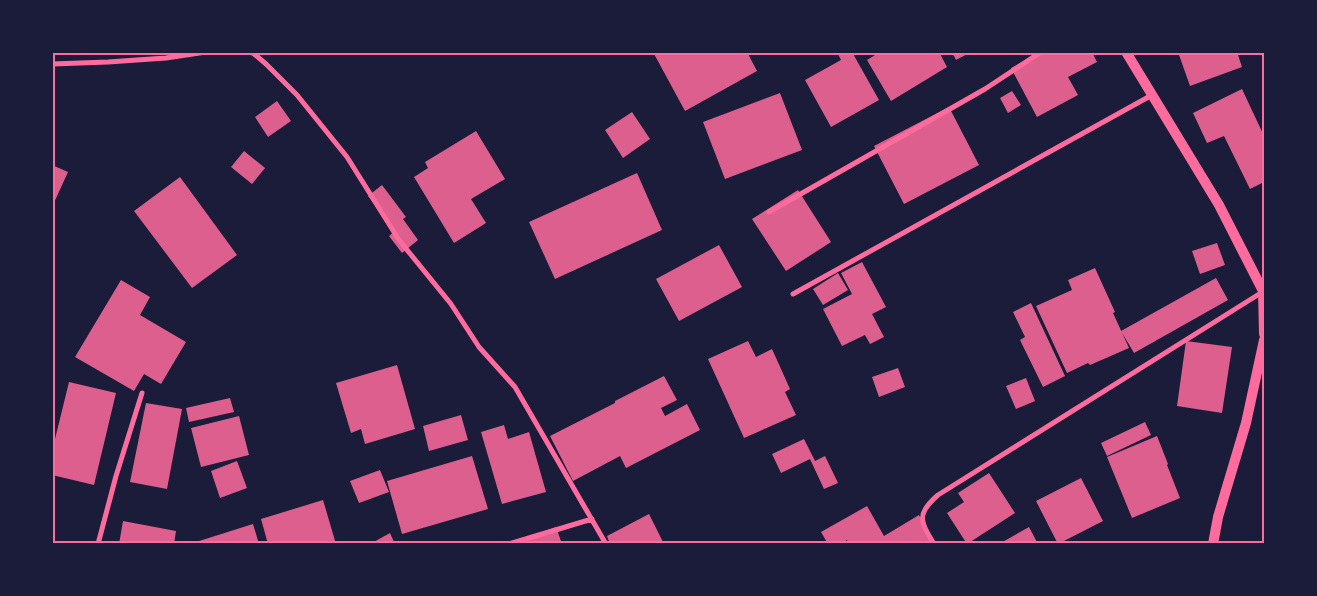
<svg xmlns="http://www.w3.org/2000/svg" width="1317" height="596" font-family="'Varela Round',sans-serif">
  <rect width="100%" height="100%" fill="#1b1b3a"/>
  <path fill="#dd5f8e" d="M 653,52 L 747,52 L 757,71 L 685,111 Z
    M 837,52 L 852,52 L 879,100 L 831,127 L 805,80 L 841,60 Z
    M 880,52 L 939,52 L 947,67 L 891,101 L 867,60 Z
    M 952,52 L 971,52 L 956,60 Z
    M 1040,52 L 1092,52 L 1097,62 L 1068,77 L 1078,95 L 1037,117 L 1011,68 Z
    M 1178,52 L 1237,52 L 1242,67 L 1190,86 Z
    M 1242,89 L 1264,136 L 1264,182 L 1250,189 L 1224,136 L 1207,143 L 1193,113 Z
    M 1012,91 L 1021,105 L 1008,113 L 1000,98 Z
    M 780,93 L 802,150 L 725,179 L 703,122 Z
    M 277,101 L 291,121 L 268,137 L 255,117 Z
    M 949,107 L 979,165 L 904,204 L 874,146 Z
    M 632,112 L 650,139 L 623,158 L 605,130 Z
    M 476,131 L 505,179 L 471,199 L 486,223 L 454,243 L 414,177 L 428,168 L 425,162 Z
    M 244,151 L 265,168 L 252,184 L 231,167 Z
    M 52,165 L 68,172 L 52,207 Z
    M 637,173 L 662,230 L 555,279 L 529,222 Z
    M 180,177 L 237,255 L 192,288 L 134,211 Z
    M 382,185 L 406,217 L 403,219 L 418,240 L 402,253 L 389,236 L 395,231 L 368,196 Z
    M 798,190 L 831,242 L 786,271 L 752,219 Z
    M 1217,243 L 1225,265 L 1200,274 L 1192,251 Z
    M 719,245 L 742,287 L 679,321 L 656,279 Z
    M 862,262 L 886,307 L 872,314 L 884,337 L 870,344 L 865,335 L 842,346 L 823,309 L 852,294 L 841,273 Z
    M 1095,268 L 1115,312 L 1113,313 L 1129,348 L 1090,365 L 1088,363 L 1067,373 L 1036,306 L 1072,290 L 1068,280 Z
    M 838,273 L 848,290 L 823,305 L 813,289 Z
    M 1216,278 L 1228,300 L 1134,353 L 1121,331 Z
    M 121,280 L 150,297 L 140,315 L 186,342 L 161,384 L 144,374 L 134,391 L 75,357 Z
    M 1031,303 L 1065,376 L 1043,387 L 1020,340 L 1025,337 L 1013,312 Z
    M 748,341 L 756,357 L 772,349 L 790,389 L 785,392 L 796,415 L 744,438 L 708,359 Z
    M 1186,341 L 1232,347 L 1222,413 L 1177,406 Z
    M 397,365 L 415,429 L 365,444 L 361,429 L 351,433 L 336,383 Z
    M 898,368 L 905,387 L 879,397 L 872,377 Z
    M 664,376 L 677,400 L 661,408 L 665,416 L 687,404 L 700,430 L 626,468 L 620,456 L 573,481 L 550,436 L 615,403 L 615,401 Z
    M 1026,378 L 1035,401 L 1016,409 L 1006,386 Z
    M 69,382 L 116,393 L 94,485 L 52,475 L 52,439 L 55,439 Z
    M 230,398 L 234,412 L 189,422 L 186,408 Z
    M 146,403 L 182,409 L 167,489 L 130,482 Z
    M 461,415 L 468,440 L 429,451 L 423,426 Z
    M 239,416 L 249,455 L 201,467 L 191,428 Z
    M 1145,422 L 1151,435 L 1107,456 L 1101,443 Z
    M 504,425 L 508,439 L 529,432 L 546,492 L 502,504 L 481,432 Z
    M 1157,436 L 1168,464 L 1167,465 L 1180,498 L 1132,518 L 1107,457 Z
    M 804,439 L 815,461 L 825,456 L 838,483 L 824,489 L 810,459 L 781,473 L 772,454 Z
    M 472,456 L 488,509 L 402,534 L 387,481 Z
    M 237,461 L 247,488 L 220,498 L 211,471 Z
    M 380,470 L 389,492 L 359,503 L 350,481 Z
    M 989,473 L 1015,513 L 967,544 L 947,513 L 964,502 L 958,493 Z
    M 1081,478 L 1103,521 L 1058,544 L 1036,501 Z
    M 323,500 L 336,544 L 268,544 L 261,519 Z
    M 867,506 L 884,536 L 919,515 L 934,542 L 932,544 L 849,544 L 847,540 L 841,544 L 828,544 L 821,532 Z
    M 649,514 L 664,544 L 610,544 L 607,536 Z
    M 123,521 L 176,531 L 174,544 L 119,544 Z
    M 253,524 L 259,544 L 196,544 L 196,542 Z
    M 556,527 L 562,544 L 514,544 L 514,543 Z
    M 1029,527 L 1038,544 L 999,544 Z
    M 390,533 L 395,544 L 370,544 Z"/>
  <g fill="none" stroke-linecap="round" stroke-linejoin="round">
    <path stroke="#ff6b9d" stroke-width="5" d="M 248,52 L 253,53 L 266,64 L 297,95 L 347,157 L 399,240 L 451,304 L 479,347 L 515,387 L 606,544
      M 52,64 L 108,62 L 166,58 L 206,52
      M 769,212 L 985,89 L 1041,52
      M 793,294 L 1152,95
      M 98,544 L 116,476 L 142,393
      M 509,544 L 592,519
      M 934,544 C 920,521 916,514 938,495 L 1264,291"/>
    <path stroke="#ff6b9d" stroke-width="10" d="M 1126,52 L 1219,205 L 1263,291 L 1264,334
      M 1213,544 L 1218,517 L 1246,423 L 1264,340"/>
  </g>
  <rect width="1317" height="596" fill="none" stroke="#1b1b3a" stroke-width="108"/>
  <rect x="54" y="54" width="1209" height="488" fill="none" stroke="#ff6b9d" stroke-width="2"/>
</svg>
